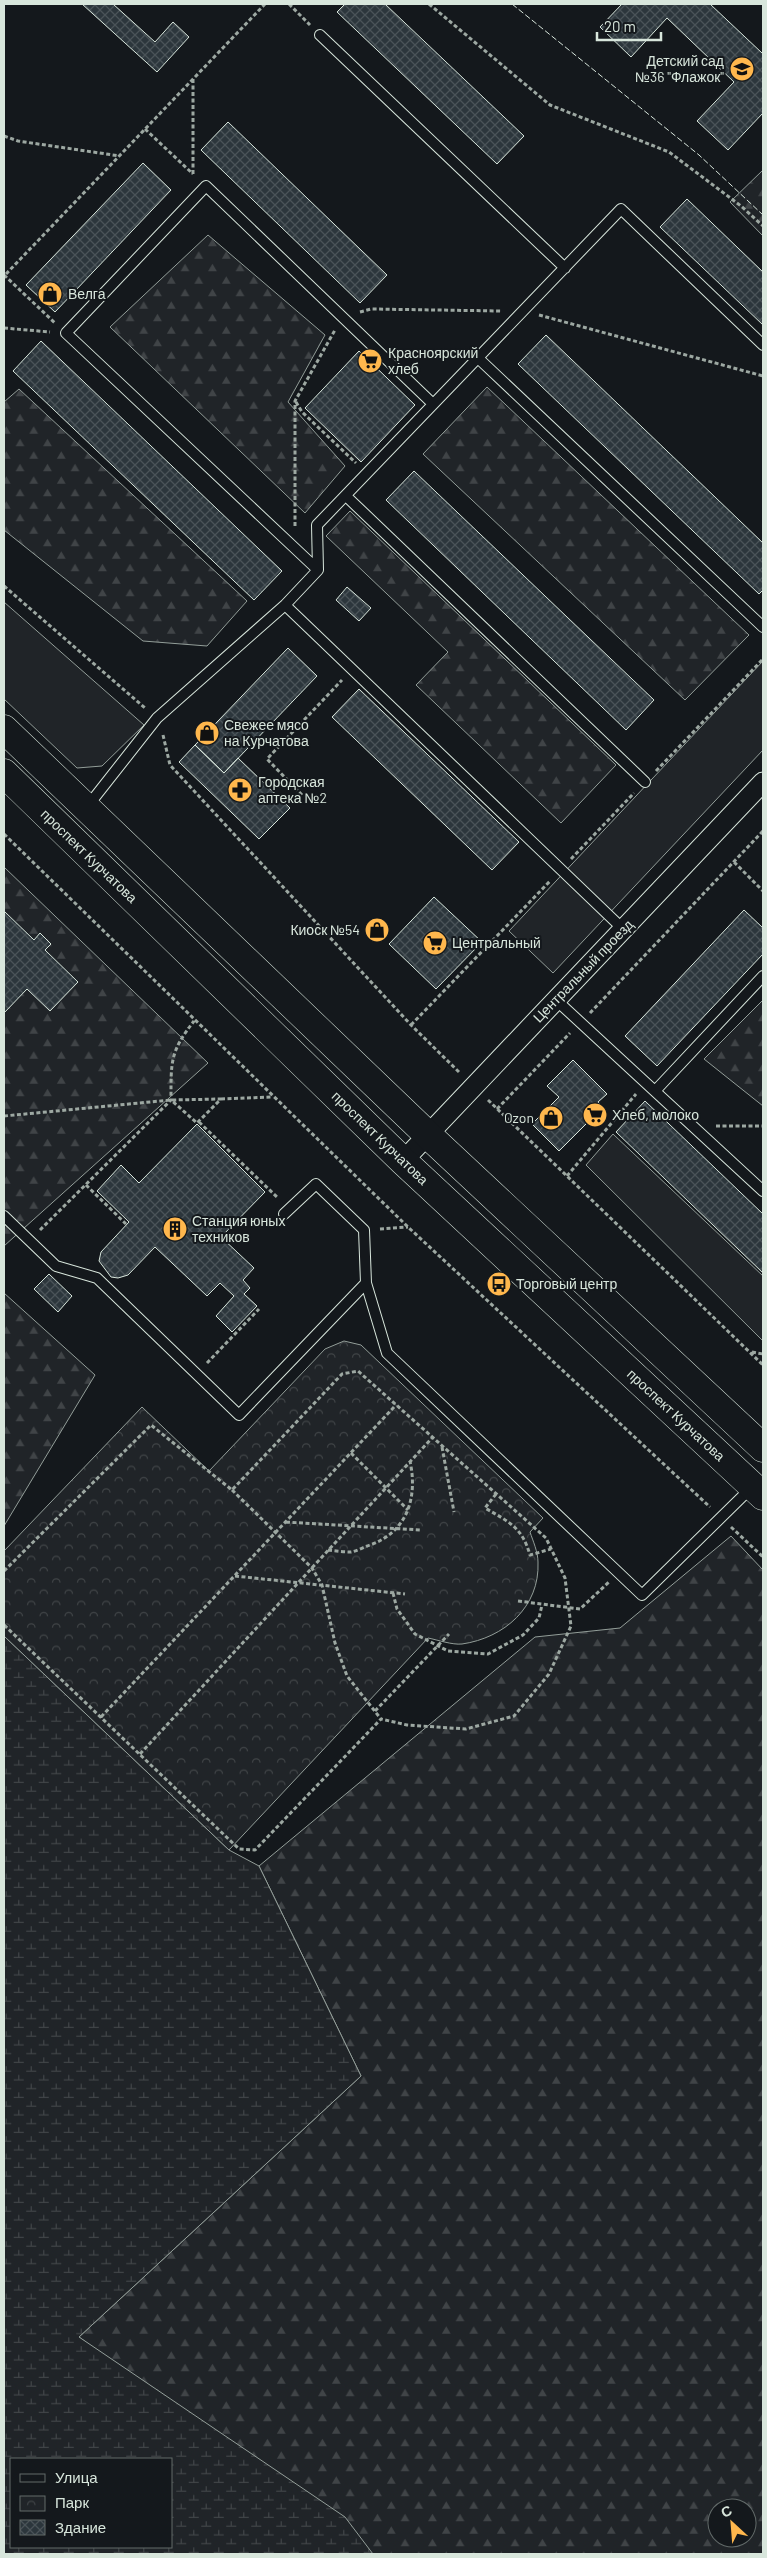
<svg xmlns="http://www.w3.org/2000/svg" width="767" height="2558" font-family="Barlow,sans-serif">
  <defs>
    <pattern id="forest-firs" width="22" height="20" patternUnits="userSpaceOnUse" patternTransform="scale(1.25)"><rect width="22" height="20" fill="#202428"/><path d="M5 1l3.5 6h-7zM16 11l3.5 6h-7z" fill="#404447"/></pattern>
    <pattern id="wetland-marsh" width="20" height="14" patternUnits="userSpaceOnUse" patternTransform="scale(1.25)"><rect width="20" height="14" fill="#202428"/><path d="M1 5h8M5 5V1M11 12h8M15 12V8" fill="none" stroke="#404447"/></pattern>
    <pattern id="park-crowns" width="20" height="18" patternUnits="userSpaceOnUse" patternTransform="scale(1.25)"><rect width="20" height="18" fill="#202428"/><path d="M2 6a3 3 0 1 1 6 0M12 15a3 3 0 1 1 6 0" fill="none" stroke="#404447"/></pattern>
    <pattern id="building-cross-hatch" width="8" height="8" patternUnits="userSpaceOnUse" patternTransform="scale(1.25)"><rect width="8" height="8" fill="#2c363c"/><path d="M0 0l8 8M0 8l8-8" fill="none" stroke="#4a5358"/></pattern>
  </defs>
  <rect width="100%" height="100%" fill="#14181c"/>
  <path fill="#202428" stroke="#939e99" d="M 4,602 L 144,725 L 102,766 L 77,768 L 4,699 Z
    M 763,661 L 763,750 L 553,973 L 509,931 Z
    M 613,1134 L 763,1276 L 763,1341 L 586,1165 Z"/>
  <path fill="url(#forest-firs)" stroke="#939e99" fill-rule="evenodd" d="M 763,170 L 763,236 L 730,202 Z
    M 208,235 L 325,335 L 288,402 L 345,466 L 305,513 L 110,327 Z
    M 487,387 L 749,635 L 685,700 L 423,454 Z
    M 19,389 L 247,601 L 207,646 L 143,641 L 4,530 L 4,402 Z
    M 350,511 L 616,765 L 561,823 L 416,685 L 448,652 L 326,536 Z
    M 4,867 L 208,1063 L 4,1246 Z
    M 763,1000 L 763,1106 L 704,1059 Z
    M 4,1293 L 95,1375 L 4,1526 Z
    M 731,1536 L 763,1570 L 763,2554 L 372,2554 L 79,2337 L 361,2076 L 259,1866 L 535,1637 L 620,1628 ZM 717,2508 L 747,2508 L 747,2538 L 717,2538 Z"/>
  <path fill="url(#wetland-marsh)" stroke="#939e99" fill-rule="evenodd" d="M 4,1636 L 229,1850 L 259,1866 L 361,2076 L 79,2337 L 345,2517 L 373,2554 L 4,2554 ZM 11,2459 L 171,2459 L 171,2547 L 11,2547 Z"/>
  <path fill="url(#park-crowns)" stroke="#939e99" d="M 344,1341 L 361,1345 L 543,1518 L 530,1532 C 533,1541 538,1552 538,1562 C 540,1607 504,1638 462,1644 C 452,1645 438,1640 428,1638 L 229,1850 L 4,1636 L 4,1551 L 142,1407 L 209,1471 L 325,1349 Z"/>
  <path fill="url(#building-cross-hatch)" stroke="#d8e6dc" d="M 82,4 L 113,4 L 155,42 L 173,22 L 189,37 L 157,72 Z
    M 345,4 L 385,4 L 524,136 L 497,164 L 337,12 Z
    M 622,4 L 710,4 L 762,53 L 763,52 L 763,113 L 728,150 L 697,121 L 734,82 L 667,18 L 631,57 L 600,27 Z
    M 228,122 L 387,275 L 360,303 L 201,150 Z
    M 143,163 L 171,190 L 55,312 L 26,285 Z
    M 687,199 L 763,272 L 763,325 L 660,227 Z
    M 546,335 L 763,543 L 763,590 L 759,594 L 518,364 Z
    M 41,341 L 282,571 L 254,600 L 13,371 Z
    M 359,351 L 415,405 L 361,462 L 305,408 Z
    M 414,471 L 654,700 L 626,730 L 386,500 Z
    M 347,587 L 371,608 L 359,621 L 336,600 Z
    M 288,648 L 317,676 L 224,773 L 195,745 Z
    M 359,689 L 519,842 L 492,870 L 332,717 Z
    M 195,745 L 224,773 L 238,758 L 290,808 L 259,839 L 179,762 Z
    M 434,897 L 482,942 L 436,989 L 389,944 Z
    M 744,910 L 763,928 L 763,954 L 657,1066 L 625,1036 Z
    M 4,911 L 34,940 L 40,933 L 51,944 L 45,950 L 78,982 L 50,1011 L 27,989 L 4,1013 Z
    M 573,1060 L 607,1094 L 598,1102 L 603,1107 L 559,1151 L 532,1124 L 559,1097 L 547,1086 Z
    M 645,1101 L 763,1214 L 763,1273 L 616,1132 Z
    M 197,1124 L 265,1192 L 221,1237 L 254,1268 L 243,1280 L 250,1288 L 244,1294 L 257,1306 L 232,1332 L 216,1316 L 234,1296 L 220,1283 L 207,1296 L 155,1247 L 128,1275 L 118,1278 L 111,1277 L 99,1261 L 101,1252 L 129,1222 L 97,1191 L 121,1165 L 139,1183 Z
    M 49,1274 L 72,1296 L 58,1312 L 34,1289 Z"/>
  <g fill="none" stroke-linecap="round" stroke-linejoin="round">
    <defs>
      <path id="service" d="M 320,35 L 565,268
        M 478,358 L 763,627
        M 346,496 L 645,782
        M 318,570 L 66,333 L 206,186 L 433,404
        M 285,605 L 623,929
        M 87,807 L 157,718 L 285,605 L 318,570 L 317,525 L 621,209 L 763,345
        M 555,999 L 763,1191
        M 655,1091 L 763,976
        M 284,1214 L 316,1184 L 364,1230 L 366,1283 L 387,1353 L 642,1595 L 752,1487
        M 4,1216 L 56,1266 L 97,1278 L 239,1415 L 366,1283"/>
      <path id="minor" d="M 403,1161 L 763,782"/>
      <path id="secondary" d="M 4,729 L 428,1135 L 763,1448
        M 4,773 L 403,1161 L 763,1496"/>
    </defs>
    <use href="#service" stroke="#d8e6dc" stroke-width="12"/>
    <use href="#minor" stroke="#d8e6dc" stroke-width="21"/>
    <use href="#secondary" stroke="#d8e6dc" stroke-width="29"/>
    <path stroke="#9da8a2" stroke-width="3" stroke-dasharray="4 2.5" stroke-linecap="butt" d="M 289,4 L 310,25
      M 429,4 L 550,105 L 669,152 L 741,206 L 763,226
      M 193,79 L 193,174
      M 145,129 L 193,174
      M 4,136 L 18,141 L 120,156
      M 6,274 L 265,4
      M 4,275 L 55,323
      M 360,312 L 371,309 L 501,311
      M 539,315 L 763,376
      M 4,328 L 50,332
      M 296,402 L 302,412 L 356,463
      M 295,526 L 295,401 L 335,330
      M 4,586 L 145,708
      M 163,735 L 170,765 L 411,1025 L 460,1073
      M 656,771 L 763,659
      M 302,795 L 267,759 L 342,680
      M 4,834 L 408,1227 L 710,1507
      M 571,859 L 634,793
      M 734,862 L 763,891
      M 590,1013 L 763,831
      M 411,1025 L 551,880
      M 221,1099 L 273,1097
      M 488,1100 L 763,1365
      M 497,1109 L 570,1033
      M 4,1116 L 171,1100 L 221,1099 L 197,1123 L 171,1100
      M 199,1122 L 278,1198
      M 716,1126 L 763,1126
      M 567,1176 L 636,1094
      M 86,1185 L 126,1224
      M 380,1229 L 408,1227
      M 40,1230 L 171,1100 C 171,1061 170,1052 194,1021
      M 752,1352 L 763,1354
      M 207,1363 L 259,1309
      M 442,1447 L 454,1512
      M 351,1453 L 408,1510
      M 232,1490 L 312,1568 L 322,1585 L 335,1643 L 347,1676 L 381,1719
      M 496,1494 L 485,1508 C 509,1522 522,1527 530,1555 L 551,1549
      M 286,1522 L 420,1530
      M 731,1527 L 763,1557
      M 328,1550 C 336,1551 344,1552 351,1552 C 357,1551 364,1547 370,1545 C 407,1532 418,1498 410,1461
      M 4,1571 L 151,1425 L 232,1490 L 342,1374 L 358,1371 L 546,1538 L 565,1578 L 571,1626 L 549,1674 L 514,1716 L 466,1729 L 407,1725 L 381,1719 L 255,1850 L 239,1849 L 4,1625
      M 235,1576 L 405,1594
      M 393,1593 L 397,1609 L 415,1634 L 448,1651 L 488,1654 L 523,1635 L 539,1618 L 542,1605
      M 518,1601 L 580,1609 L 609,1582
      M 375,1711 L 449,1634
      M 101,1717 L 396,1405
      M 140,1754 L 432,1438"/>
    <use href="#service" stroke="#14181c" stroke-width="10"/>
    <use href="#minor" stroke="#14181c" stroke-width="19"/>
    <use href="#secondary" stroke="#14181c" stroke-width="28"/>
    <path stroke="#d8e6dc" stroke-width="1" stroke-dasharray="6 2.5" stroke-linecap="butt" d="M 512,4 L 699,155 L 763,215"/>
  </g>
  <defs>
    <symbol id="school-disc" viewBox="-11 -11 22 22"><circle r="9.5" fill="#ffb74d" stroke="#14181c"/><path d="M0-5L7-2L0 1L-7-2ZM-4 1L0 2.5L4 1V4Q0 6-4 4Z" fill="#111"/></symbol>
    <symbol id="shop-disc" viewBox="-11 -11 22 22"><circle r="9.5" fill="#ffb74d" stroke="#14181c"/><path d="M-5-2.5h2.3a2.7 3.5 0 0 1 5.4 0H5L5.5 6h-11ZM-1.5-2.5h3a1.5 2.3 0 0 0-3 0Z" fill="#111"/></symbol>
    <symbol id="supermarket-disc" viewBox="-11 -11 22 22"><circle r="9.5" fill="#ffb74d" stroke="#14181c"/><path d="M-6-5.5h2.5l.6 2H6L4.5 2H-2.5L-4.4-4H-6ZM-1.5 3.2a1.3 1.3 0 1 0 .1 0ZM3 3.2a1.3 1.3 0 1 0 .1 0Z" fill="#111"/></symbol>
    <symbol id="pharmacy-disc" viewBox="-11 -11 22 22"><circle r="9.5" fill="#ffb74d" stroke="#14181c"/><path d="M-2-6h4v4h4v4h-4v4h-4v-4h-4v-4h4Z" fill="#111"/></symbol>
    <symbol id="building-disc" viewBox="-11 -11 22 22"><circle r="9.5" fill="#ffb74d" stroke="#14181c"/><path d="M-4-6H4V6H1V3H-1V6H-4ZM-2.5-4.3h1.7v1.8h-1.7ZM.8-4.3h1.7v1.8H.8ZM-2.5-1h1.7V.8h-1.7ZM.8-1h1.7V.8H.8Z" fill="#111"/></symbol>
    <symbol id="bus-disc" viewBox="-11 -11 22 22"><circle r="9.5" fill="#ffb74d" stroke="#14181c"/><path d="M-5-6H5V4H4V6H2V4H-2V6H-4V4H-5ZM-3.5-4V0h7V-4ZM-3.5 1.2v1.5H-2V1.2ZM2 1.2v1.5H3.5V1.2Z" fill="#111"/></symbol>
  </defs>
  <g fill-rule="evenodd">
    <use href="#school-disc" x="728" y="55" width="28" height="28"/>
    <use href="#shop-disc" x="36" y="280" width="28" height="28"/>
    <use href="#supermarket-disc" x="356" y="347" width="28" height="28"/>
    <use href="#shop-disc" x="193" y="719" width="28" height="28"/>
    <use href="#pharmacy-disc" x="226" y="776" width="28" height="28"/>
    <use href="#shop-disc" x="363" y="916" width="28" height="28"/>
    <use href="#supermarket-disc" x="421" y="929" width="28" height="28"/>
    <use href="#supermarket-disc" x="581" y="1101" width="28" height="28"/>
    <use href="#shop-disc" x="537" y="1104" width="28" height="28"/>
    <use href="#building-disc" x="161" y="1215" width="28" height="28"/>
    <use href="#bus-disc" x="485" y="1270" width="28" height="28"/>
  </g>
  <g text-anchor="middle" stroke-width="4" stroke-linejoin="round" paint-order="stroke">
    <g font-size="14" fill="#d8e6dc" stroke="#14181c" text-anchor="start">
      <text x="724" y="66" text-anchor="end">Детский сад<tspan x="724" dy="16">№36 "Флажок"</tspan></text>
      <text x="68" y="299">Велга</text>
      <text x="388" y="358">Красноярский<tspan x="388" dy="16">хлеб</tspan></text>
      <text x="224" y="730">Свежее мясо<tspan x="224" dy="16">на Курчатова</tspan></text>
      <text x="258" y="787">Городская<tspan x="258" dy="16">аптека №2</tspan></text>
      <text x="360" y="935" text-anchor="end">Киоск №54</text>
      <text x="452" y="948">Центральный</text>
      <text x="612" y="1120">Хлеб, молоко</text>
      <text x="534" y="1123" text-anchor="end">Ozon</text>
      <text x="192" y="1226">Станция юных<tspan x="192" dy="16">техников</tspan></text>
      <text x="516" y="1289">Торговый центр</text>
    </g>
    <g font-size="14" fill="#d8e6dc" stroke="#14181c">
      <text transform="translate(89 856) rotate(44)" y="5">проспект Курчатова</text>
      <text transform="translate(583 971) rotate(-46)" y="5">Центральный проезд</text>
      <text transform="translate(380 1138) rotate(44)" y="5">проспект Курчатова</text>
      <text transform="translate(676 1415) rotate(43)" y="5">проспект Курчатова</text>
    </g>
  </g>
  <rect width="767" height="2558" fill="none" stroke="#d8e6dc" stroke-width="10"/>
  <rect x="10" y="2458" width="162" height="90" fill="#14181c" stroke="#626a69"/>
  <rect x="20" y="2474" width="25" height="8" fill="#14181c" stroke="#626a69"/>
  <text x="55" y="2483" font-size="15" fill="#d8e6dc">Улица</text>
  <rect x="20" y="2496" width="25" height="15" fill="url(#park-crowns)" stroke="#626a69"/>
  <text x="55" y="2508" font-size="15" fill="#d8e6dc">Парк</text>
  <rect x="20" y="2520" width="25" height="15" fill="url(#building-cross-hatch)" stroke="#626a69"/>
  <text x="55" y="2533" font-size="15" fill="#d8e6dc">Здание</text>
  <g transform="translate(732 2523) rotate(334)"><circle r="24" fill="#14181c" stroke="#626a69"/>
  <path d="M0-4L9 19L0 12L-9 19Z" fill="#ffb74d"/>
  <text y="-8" font-size="14" font-weight="bold" text-anchor="middle" fill="#d8e6dc">С</text>
  </g>
  <path d="M597 32v8h64v-8" fill="none" stroke="#d8e6dc" stroke-width="2.5"/>
  <text x="604" y="32" font-size="15" fill="#d8e6dc" stroke="#14181c" stroke-width="4" paint-order="stroke">20 m</text>
</svg>
